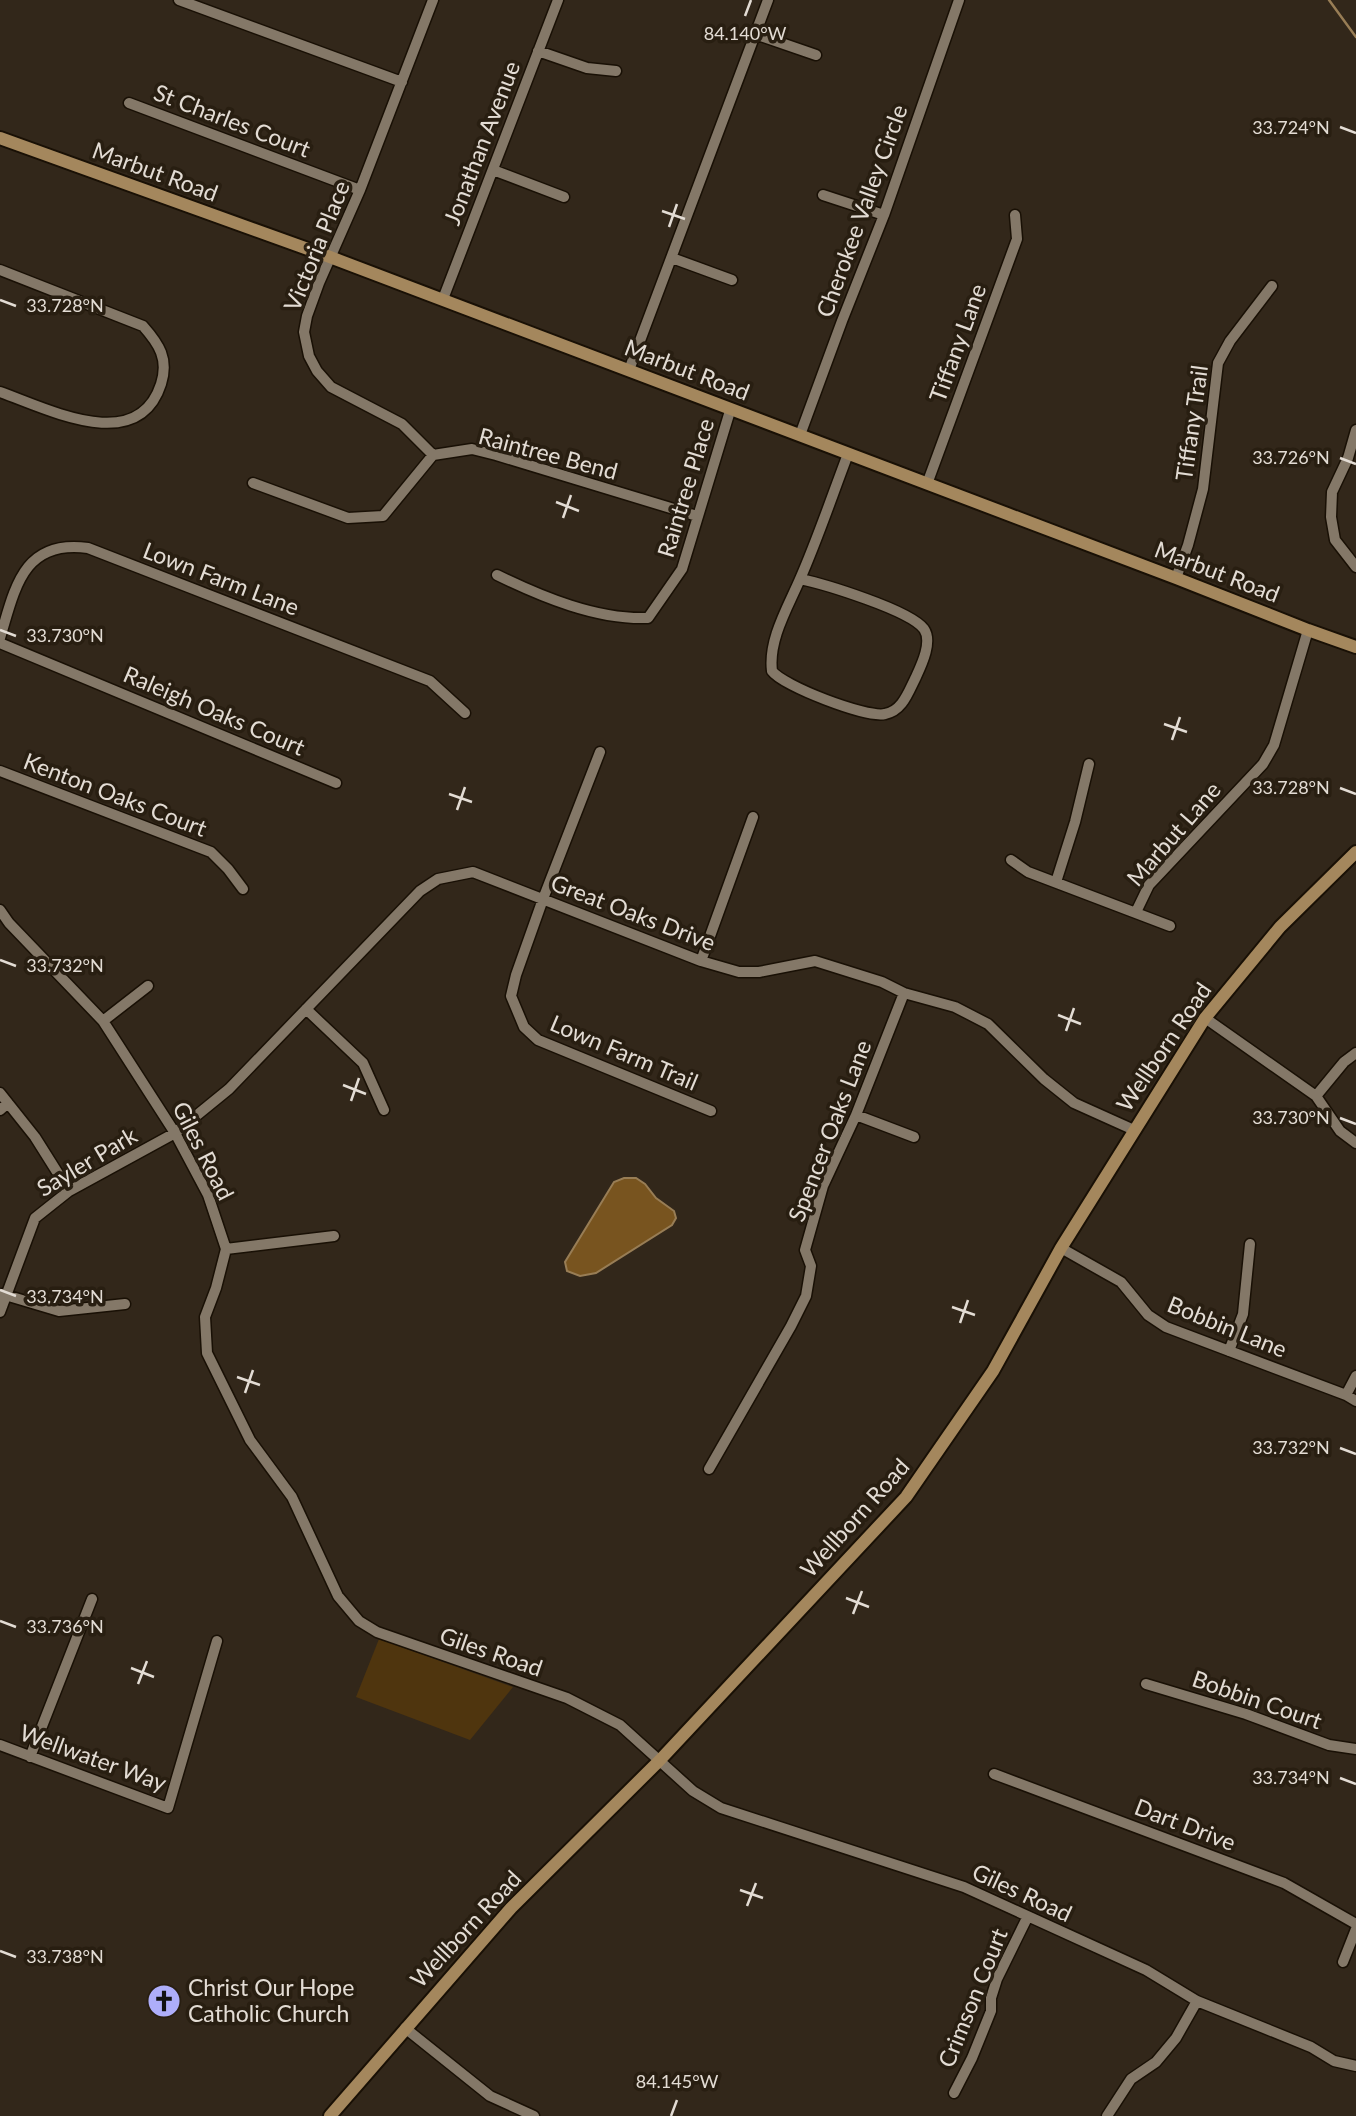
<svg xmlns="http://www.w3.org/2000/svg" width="1356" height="2116" font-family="Lato,sans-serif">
  <rect width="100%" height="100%" fill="#32271a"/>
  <path fill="#4f350e" d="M 379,1639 L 513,1687 L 470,1740 L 356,1697 Z"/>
  <path fill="#78541f" stroke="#987d55" stroke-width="2" d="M 624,1178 L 636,1178 L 645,1184 L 656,1198 L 674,1211 L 676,1218 L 672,1225 L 596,1273 L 580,1276 L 567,1271 L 565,1262 L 614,1182 Z"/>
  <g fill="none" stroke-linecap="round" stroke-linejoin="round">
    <path stroke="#987d55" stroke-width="2.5" d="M 1329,0 L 1356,37"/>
    <defs>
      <path id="street" d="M 179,0 L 402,82
        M 755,34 L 816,55
        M 538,51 L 587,68 L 616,71
        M 129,103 L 360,190
        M 493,170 L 564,197
        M 823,195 L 884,215
        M 672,258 L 732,280
        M 0,270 L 143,326 C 159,344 169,359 161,384 C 138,456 48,409 0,392
        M 443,299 L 558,0
        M 629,370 L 768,0
        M 1356,430 L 1348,458 L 1332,492 L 1331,517 L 1335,540 L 1356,567
        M 800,435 L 842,321 L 884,215 L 959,0
        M 433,455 L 402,424 L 331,387 L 317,371 L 309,356 L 304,332 L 307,316 L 319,283 L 360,190 L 433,0
        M 253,483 L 348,518 L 383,516 L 433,455 L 472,449 L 496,455 L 697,516
        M 927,484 L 1017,239 L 1015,215
        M 497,575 C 542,597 597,620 648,618 L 682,569 L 730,411
        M 1176,578 L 1188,545 L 1203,489 L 1218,363 L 1230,341 L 1272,286
        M 800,579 C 824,584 910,610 924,629 C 933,642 921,666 915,679 C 908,693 902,711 885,714 C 866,718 783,686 772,671 C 768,640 788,607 800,579 C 818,538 832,496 848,454
        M 0,638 C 15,588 23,539 88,548 L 430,681 L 465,713
        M 0,643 L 336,783
        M 600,752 L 543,899 L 516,975 L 511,996 L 524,1027 L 538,1040 L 711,1111
        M 0,771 L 211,852 L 228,869 L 243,889
        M 1011,860 L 1028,872 L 1170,926
        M 1056,882 L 1075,822 L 1089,764
        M 0,910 L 9,923 L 103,1021 L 175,1133 L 208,1195 L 226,1249 L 216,1288 L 205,1317 L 207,1353 L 250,1440 L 292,1497 L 338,1596 L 359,1621 L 377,1632 L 567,1698 L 620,1725 L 693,1791 L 721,1808 L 964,1887 L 1146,1970 L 1197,2001 L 1311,2047 L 1334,2061 L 1356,2066
        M 1136,912 L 1149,885 L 1263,764 L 1274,745 L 1308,630
        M 701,961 L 753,817
        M 306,1009 L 363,1063 L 384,1110
        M 1205,1018 L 1316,1096 L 1340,1131 L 1356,1143
        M 103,1021 L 148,986
        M 0,1093 L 35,1137 L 69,1191
        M 1316,1096 L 1344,1062 L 1356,1053
        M 0,1110 L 8,1103
        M 856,1115 L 914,1137
        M 1061,1248 L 1121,1282 L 1148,1315 L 1166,1327 L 1346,1395 L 1356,1401
        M 226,1249 L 334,1236
        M 2,1294 L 59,1311 L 125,1304
        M 0,1312 L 35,1218 L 69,1191 L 175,1133 L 229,1089 L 420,891 L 438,879 L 473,872 L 701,961 L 739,972 L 759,972 L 815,961 L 882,982 L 904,993 L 955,1007 L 988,1024 L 1044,1079 L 1074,1103 L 1134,1130
        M 1229,1351 L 1243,1314 L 1250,1244
        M 1346,1395 L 1356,1376
        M 709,1469 L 791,1326 L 806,1296 L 811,1266 L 805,1250 L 823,1186 L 856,1115 L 904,993
        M 1146,1684 L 1246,1714 L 1329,1745 L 1356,1749
        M 0,1745 L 168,1808 L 217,1641
        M 30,1757 L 92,1599
        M 994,1774 L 1284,1883 L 1356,1924
        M 1343,1962 L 1356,1929
        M 405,2028 L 490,2096 L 534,2116
        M 954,2093 L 972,2058 L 991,2011 L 991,1998 L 997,1979 L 1027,1918
        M 1107,2116 L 1131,2079 L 1156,2062 L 1176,2038 L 1197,2001"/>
      <path id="secondary" d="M 0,138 L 330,257 L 1176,578 L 1308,630 L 1356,647
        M 330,2116 L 511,1908 L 660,1760 L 906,1497 L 993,1371 L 1061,1248 L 1205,1018 L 1280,927 L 1356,852"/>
    </defs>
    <use href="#street" stroke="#191005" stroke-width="13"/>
    <use href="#secondary" stroke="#191005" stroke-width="16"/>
    <use href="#street" stroke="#847868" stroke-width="10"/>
    <use href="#secondary" stroke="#a4875d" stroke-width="12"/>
  </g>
  <path fill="none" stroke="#e3dcd4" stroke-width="2.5" d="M 745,16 L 751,0M 1340,127 L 1356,133M 662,211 L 685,219M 669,227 L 677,204M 0,300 L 16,306M 1340,458 L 1356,464M 556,502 L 579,511M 563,518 L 571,495M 0,630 L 16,636M 1164,724 L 1187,732M 1172,740 L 1180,717M 1340,788 L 1356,794M 449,794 L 472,802M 457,810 L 465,787M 0,960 L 16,966M 1058,1015 L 1081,1024M 1066,1031 L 1074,1008M 343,1085 L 366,1094M 351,1101 L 359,1078M 1340,1118 L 1356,1124M 0,1290 L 16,1296M 952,1307 L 975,1315M 960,1323 L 968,1300M 237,1377 L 260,1385M 245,1393 L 253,1370M 1340,1448 L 1356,1454M 846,1598 L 869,1607M 853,1614 L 862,1591M 0,1621 L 16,1627M 131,1668 L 154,1677M 138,1684 L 147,1661M 1340,1778 L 1356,1784M 740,1890 L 763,1898M 747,1906 L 756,1883M 0,1951 L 16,1957M 671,2116 L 677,2100"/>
  <defs>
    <symbol id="church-disc" viewBox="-11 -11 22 22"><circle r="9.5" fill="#aeaefa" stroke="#281e11"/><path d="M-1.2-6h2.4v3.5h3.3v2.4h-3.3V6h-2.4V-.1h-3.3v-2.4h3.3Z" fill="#111"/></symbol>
  </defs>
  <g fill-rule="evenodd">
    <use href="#church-disc" x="145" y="1982" width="38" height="38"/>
  </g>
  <g text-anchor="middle" stroke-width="7" stroke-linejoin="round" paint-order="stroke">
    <g font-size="23" fill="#e3dcd4" stroke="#281e11">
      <text transform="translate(232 121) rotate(21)" y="8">St Charles Court</text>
      <text transform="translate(482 143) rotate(-69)" y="8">Jonathan Avenue</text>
      <text transform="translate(155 172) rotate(20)" y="8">Marbut Road</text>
      <text transform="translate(862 211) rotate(-70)" y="8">Cherokee Valley Circle</text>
      <text transform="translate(317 246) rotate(-68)" y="8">Victoria Place</text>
      <text transform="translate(958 343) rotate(-70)" y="8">Tiffany Lane</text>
      <text transform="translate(687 370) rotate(21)" y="8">Marbut Road</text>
      <text transform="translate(1192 423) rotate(-82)" y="8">Tiffany Trail</text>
      <text transform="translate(548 454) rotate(15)" y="8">Raintree Bend</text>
      <text transform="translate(686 488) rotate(-73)" y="8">Raintree Place</text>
      <text transform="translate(1217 572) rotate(21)" y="8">Marbut Road</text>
      <text transform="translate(221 579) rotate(21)" y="8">Lown Farm Lane</text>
      <text transform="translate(214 711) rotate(23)" y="8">Raleigh Oaks Court</text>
      <text transform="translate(115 795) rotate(21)" y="8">Kenton Oaks Court</text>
      <text transform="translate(1174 834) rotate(-49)" y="8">Marbut Lane</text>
      <text transform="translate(633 913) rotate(21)" y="8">Great Oaks Drive</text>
      <text transform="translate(1164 1047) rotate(-56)" y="8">Wellborn Road</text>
      <text transform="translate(624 1053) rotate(23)" y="8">Lown Farm Trail</text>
      <text transform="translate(830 1131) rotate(-69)" y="8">Spencer Oaks Lane</text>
      <text transform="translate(203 1151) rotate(63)" y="8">Giles Road</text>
      <text transform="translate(87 1162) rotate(-31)" y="8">Sayler Park</text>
      <text transform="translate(1227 1327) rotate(22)" y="8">Bobbin Lane</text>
      <text transform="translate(855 1518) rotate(-48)" y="8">Wellborn Road</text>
      <text transform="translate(491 1652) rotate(19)" y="8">Giles Road</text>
      <text transform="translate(1257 1700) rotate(19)" y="8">Bobbin Court</text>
      <text transform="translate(93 1758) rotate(20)" y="8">Wellwater Way</text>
      <text transform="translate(1185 1825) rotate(21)" y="8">Dart Drive</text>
      <text transform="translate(1022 1893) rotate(25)" y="8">Giles Road</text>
      <text transform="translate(466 1929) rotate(-47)" y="8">Wellborn Road</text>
      <text transform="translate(973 1998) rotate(-68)" y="8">Crimson Court</text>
    </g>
    <g font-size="23" fill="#e3dcd4" stroke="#281e11" text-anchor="start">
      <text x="188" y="1996">Christ Our Hope<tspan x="188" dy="26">Catholic Church</tspan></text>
    </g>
  </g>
  <g font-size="18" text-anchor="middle" fill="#e3dcd4" stroke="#281e11" stroke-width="7" stroke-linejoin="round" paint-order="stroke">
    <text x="745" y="40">84.140°W</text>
    <text x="1291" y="134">33.724°N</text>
    <text x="65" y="312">33.728°N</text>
    <text x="1291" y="464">33.726°N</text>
    <text x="65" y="642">33.730°N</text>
    <text x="1291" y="794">33.728°N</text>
    <text x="65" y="972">33.732°N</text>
    <text x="1291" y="1124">33.730°N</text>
    <text x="65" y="1303">33.734°N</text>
    <text x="1291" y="1454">33.732°N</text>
    <text x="65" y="1633">33.736°N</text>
    <text x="1291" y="1784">33.734°N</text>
    <text x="65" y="1963">33.738°N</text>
    <text x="677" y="2088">84.145°W</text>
  </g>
</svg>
